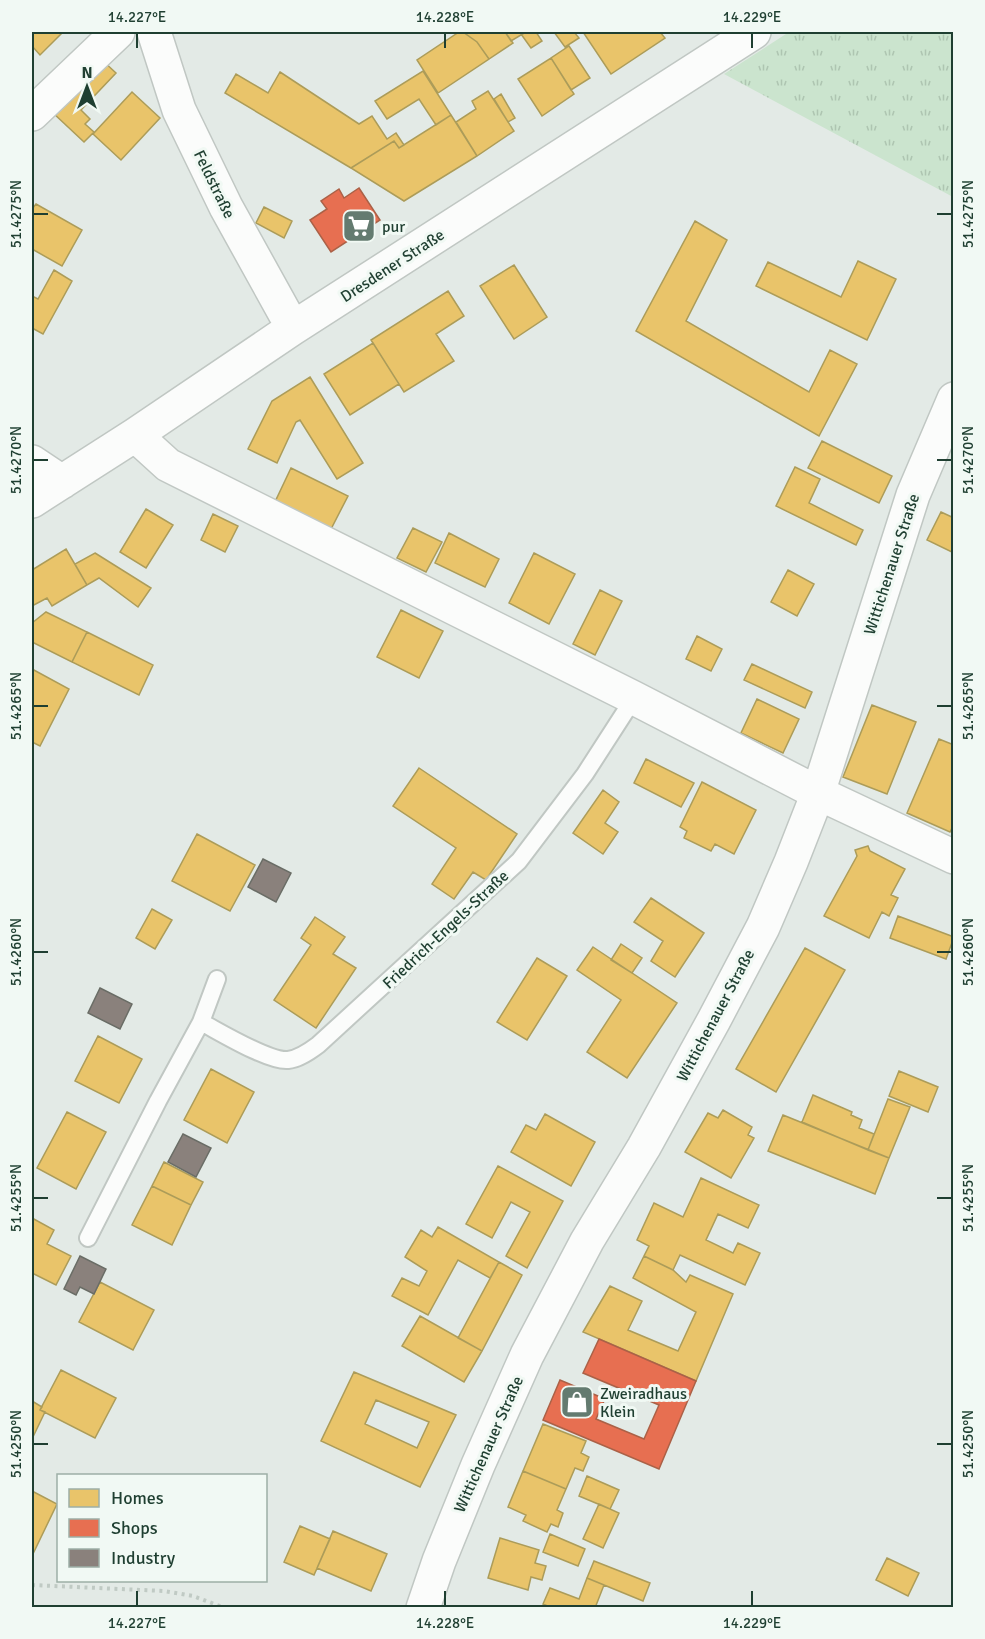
<svg xmlns="http://www.w3.org/2000/svg" width="985" height="1639" font-family="Signika,sans-serif">
  <defs>
    <pattern id="grass-tufts" width="24" height="20" patternUnits="userSpaceOnUse" patternTransform="scale(1.5)"><rect width="24" height="20" fill="#cbe4ce"/><path d="M3 7l-1-3M5 7V3M7 7l1-3M15 17l-1-3M17 17v-4M19 17l1-3" fill="none" stroke="#aec5b1"/></pattern>
  </defs>
  <rect width="100%" height="100%" fill="#e3eae6"/>
  <path fill="url(#grass-tufts)" d="M 789,32 L 953,32 L 953,197 L 724,74 Z"/>
  <path fill="#e9c46a" stroke="#ac9c59" stroke-width="1.5" fill-rule="evenodd" d="M 32,32 L 63,32 L 40,55 L 32,46 Z
    M 459,32 L 463,32 L 477,42 L 489,59 L 438,93 L 417,60 Z
    M 463,32 L 505,32 L 513,43 L 489,59 L 477,42 Z
    M 505,32 L 526,32 L 511,41 Z
    M 526,32 L 536,32 L 542,41 L 531,48 L 521,34 Z
    M 554,32 L 574,32 L 579,38 L 565,47 Z
    M 583,32 L 660,32 L 665,38 L 611,74 Z
    M 569,46 L 590,78 L 571,90 L 551,58 Z
    M 551,58 L 574,94 L 542,116 L 518,79 Z
    M 102,60 L 116,73 L 81,110 L 90,119 L 85,124 L 94,132 L 84,142 L 52,112 Z
    M 423,71 L 451,115 L 436,125 L 419,99 L 387,119 L 375,101 Z
    M 280,72 L 359,124 L 372,116 L 387,139 L 396,133 L 404,145 L 399,148 L 394,141 L 351,168 L 225,93 L 236,74 L 268,93 Z
    M 488,91 L 514,131 L 477,156 L 456,122 L 476,109 L 472,101 Z
    M 132,92 L 160,118 L 121,160 L 93,134 Z
    M 501,94 L 515,118 L 508,122 L 494,99 Z
    M 451,115 L 477,156 L 404,201 L 351,168 L 394,141 L 399,148 Z
    M 36,204 L 82,230 L 62,266 L 32,249 L 32,209 Z
    M 264,207 L 292,221 L 284,238 L 256,223 Z
    M 695,221 L 727,240 L 686,321 L 809,392 L 830,350 L 857,364 L 819,436 L 636,331 Z
    M 858,261 L 896,279 L 867,340 L 756,286 L 768,262 L 841,297 Z
    M 514,265 L 547,317 L 514,339 L 480,286 Z
    M 54,270 L 72,281 L 43,334 L 32,328 L 32,296 L 38,299 Z
    M 448,291 L 464,316 L 436,334 L 454,361 L 404,392 L 371,340 Z
    M 373,343 L 399,384 L 350,415 L 324,374 Z
    M 310,377 L 363,463 L 337,479 L 300,420 L 296,422 L 277,463 L 248,449 L 272,401 Z
    M 822,441 L 892,476 L 879,503 L 808,468 Z
    M 795,467 L 820,479 L 809,503 L 863,530 L 856,545 L 776,506 Z
    M 291,468 L 348,496 L 330,531 L 274,504 Z
    M 146,509 L 173,525 L 146,568 L 120,552 Z
    M 941,512 L 954,518 L 954,553 L 927,540 Z
    M 213,514 L 238,526 L 225,552 L 201,540 Z
    M 413,528 L 442,542 L 426,572 L 397,558 Z
    M 449,533 L 499,559 L 485,587 L 435,563 Z
    M 66,549 L 87,585 L 52,606 L 47,598 L 32,606 L 32,570 Z
    M 95,553 L 151,588 L 138,607 L 99,578 L 87,585 L 75,564 Z
    M 534,553 L 575,574 L 549,624 L 509,603 Z
    M 788,570 L 814,584 L 797,616 L 771,602 Z
    M 600,590 L 622,601 L 595,655 L 573,644 Z
    M 401,610 L 443,631 L 419,678 L 377,657 Z
    M 46,612 L 87,632 L 72,662 L 32,642 L 32,623 Z
    M 87,632 L 153,665 L 139,695 L 72,662 Z
    M 697,636 L 722,649 L 711,671 L 686,659 Z
    M 752,664 L 812,692 L 805,708 L 744,680 Z
    M 32,669 L 69,689 L 40,746 L 32,742 Z
    M 757,699 L 799,719 L 783,753 L 741,733 Z
    M 872,705 L 916,722 L 887,794 L 843,777 Z
    M 939,739 L 954,745 L 954,824 L 950,832 L 907,813 Z
    M 646,759 L 694,783 L 681,807 L 634,783 Z
    M 419,768 L 517,834 L 486,880 L 473,872 L 454,899 L 432,884 L 456,848 L 393,806 Z
    M 702,782 L 756,810 L 734,854 L 715,844 L 711,851 L 684,838 L 687,831 L 680,827 Z
    M 603,790 L 619,802 L 605,823 L 618,832 L 603,854 L 573,833 Z
    M 197,834 L 255,865 L 230,911 L 172,881 Z
    M 868,846 L 870,851 L 905,869 L 891,895 L 898,898 L 889,916 L 882,912 L 869,938 L 824,916 L 857,856 L 855,850 Z
    M 651,898 L 704,933 L 675,977 L 651,961 L 663,941 L 634,922 Z
    M 152,909 L 172,920 L 155,949 L 136,938 Z
    M 898,916 L 954,937 L 946,959 L 890,938 Z
    M 315,917 L 345,937 L 333,954 L 356,968 L 316,1028 L 274,1000 L 311,945 L 301,938 Z
    M 621,944 L 642,958 L 632,973 L 611,960 Z
    M 593,947 L 677,1003 L 627,1078 L 587,1052 L 621,1000 L 577,970 Z
    M 805,948 L 845,970 L 776,1092 L 736,1069 Z
    M 537,958 L 567,976 L 527,1040 L 497,1022 Z
    M 98,1036 L 142,1059 L 119,1103 L 75,1081 Z
    M 211,1069 L 254,1092 L 227,1143 L 184,1120 Z
    M 899,1071 L 938,1087 L 928,1112 L 889,1096 Z
    M 813,1095 L 852,1112 L 851,1115 L 862,1120 L 859,1128 L 874,1134 L 868,1150 L 802,1122 Z
    M 888,1099 L 910,1107 L 889,1158 L 868,1150 Z
    M 723,1110 L 752,1127 L 748,1135 L 754,1138 L 731,1178 L 685,1152 L 708,1113 L 718,1118 Z
    M 67,1112 L 106,1132 L 76,1189 L 37,1168 Z
    M 545,1114 L 595,1142 L 571,1186 L 511,1152 L 526,1125 L 536,1130 Z
    M 783,1115 L 889,1158 L 875,1194 L 768,1151 Z
    M 164,1162 L 203,1182 L 191,1205 L 152,1186 Z
    M 498,1166 L 563,1201 L 527,1268 L 506,1256 L 530,1212 L 511,1202 L 492,1238 L 466,1224 Z
    M 701,1178 L 759,1205 L 748,1228 L 718,1214 L 706,1240 L 733,1253 L 738,1243 L 760,1253 L 745,1285 L 680,1255 L 673,1270 L 644,1256 L 649,1246 L 637,1240 L 654,1203 L 683,1217 Z
    M 152,1186 L 191,1205 L 172,1245 L 132,1225 Z
    M 32,1218 L 54,1230 L 47,1244 L 71,1256 L 56,1285 L 32,1273 Z
    M 438,1227 L 499,1262 L 490,1278 L 458,1260 L 428,1315 L 392,1296 L 402,1278 L 419,1286 L 427,1271 L 405,1257 L 421,1230 L 432,1237 Z
    M 644,1256 L 673,1270 L 686,1282 L 690,1275 L 733,1294 L 696,1381 L 583,1332 L 610,1286 L 642,1301 L 628,1330 L 678,1351 L 696,1312 L 633,1278 Z
    M 499,1262 L 522,1275 L 482,1351 L 458,1338 Z
    M 100,1282 L 154,1310 L 133,1350 L 79,1322 Z
    M 420,1316 L 482,1351 L 464,1382 L 402,1346 Z
    M 61,1370 L 116,1398 L 95,1438 L 40,1410 Z
    M 354,1372 L 456,1415 L 420,1487 L 321,1441 ZM 376,1400 L 429,1422 L 417,1448 L 365,1424 Z
    M 32,1401 L 42,1407 L 40,1410 L 45,1412 L 32,1439 Z
    M 543,1424 L 586,1441 L 581,1453 L 589,1457 L 583,1471 L 575,1468 L 566,1489 L 523,1471 Z
    M 523,1471 L 566,1489 L 557,1510 L 563,1513 L 558,1527 L 551,1524 L 547,1532 L 523,1521 L 526,1515 L 508,1507 Z
    M 587,1476 L 619,1490 L 610,1509 L 579,1496 Z
    M 32,1491 L 57,1504 L 32,1556 Z
    M 599,1504 L 619,1513 L 603,1548 L 583,1539 Z
    M 300,1526 L 330,1539 L 314,1575 L 284,1562 Z
    M 333,1531 L 387,1554 L 371,1591 L 317,1568 Z
    M 550,1534 L 585,1549 L 578,1566 L 543,1552 Z
    M 500,1538 L 539,1550 L 535,1563 L 546,1566 L 542,1580 L 531,1577 L 528,1590 L 488,1578 Z
    M 887,1558 L 919,1573 L 908,1596 L 876,1580 Z
    M 594,1561 L 650,1583 L 643,1601 L 587,1578 Z
    M 587,1578 L 604,1585 L 595,1608 L 552,1608 L 543,1604 L 550,1588 L 579,1599 Z"/>
  <path fill="#e76f51" stroke="#ab6147" stroke-width="1.5" d="M 359,188 L 380,220 L 331,252 L 310,220 L 327,209 L 321,201 L 339,189 L 344,198 Z
    M 599,1339 L 696,1381 L 659,1469 L 543,1420 L 560,1380 L 605,1399 L 596,1419 L 644,1439 L 659,1405 L 583,1373 Z"/>
  <path fill="#8a817c" stroke="#6a6d66" stroke-width="1.5" d="M 263,859 L 291,873 L 276,902 L 248,887 Z
    M 100,988 L 132,1004 L 120,1029 L 88,1013 Z
    M 183,1134 L 211,1148 L 196,1177 L 168,1162 Z
    M 80,1256 L 106,1269 L 94,1294 L 80,1287 L 76,1295 L 64,1289 Z"/>
  <g fill="none" stroke-linecap="round" stroke-linejoin="round">
    <defs>
      <path id="lane" d="M 201,1022 C 220,1032 269,1062 288,1060 C 299,1059 310,1051 318,1045 L 519,861 L 585,774 L 634,698
        M 88,1238 L 158,1101 L 201,1022 L 217,979"/>
      <path id="street" d="M 154,32 L 179,110 L 226,207 L 293,328
        M 32,114 L 118,32
        M 135,435 L 168,465 L 634,698 L 818,793 L 954,857
        M 32,462 L 62,482
        M 32,501 L 135,435 L 293,328 L 754,32
        M 423,1608 L 439,1561 L 478,1465 L 527,1355 L 587,1241 L 644,1147 L 714,1020 L 763,927 L 791,862 L 818,793 L 913,495 L 954,399"/>
    </defs>
    <use href="#lane" stroke="#c0c7c3" stroke-width="20"/>
    <use href="#street" stroke="#c0c7c3" stroke-width="36"/>
    <path stroke="#c0cac4" stroke-width="4" stroke-dasharray="3 4.5" stroke-linecap="butt" d="M 32,1585 L 164,1591 L 193,1596 L 225,1608"/>
    <use href="#lane" stroke="#fbfcfb" stroke-width="16"/>
    <use href="#street" stroke="#fbfcfb" stroke-width="33"/>
  </g>
  <path fill="none" stroke="#1f3f31" stroke-width="2" d="M 137,33 L 137,48M 445,33 L 445,48M 752,33 L 752,48M 33,214 L 48,214M 937,214 L 952,214M 33,460 L 48,460M 937,460 L 952,460M 33,706 L 48,706M 937,706 L 952,706M 33,952 L 48,952M 937,952 L 952,952M 33,1198 L 48,1198M 937,1198 L 952,1198M 33,1444 L 48,1444M 937,1444 L 952,1444M 137,1591 L 137,1606M 445,1591 L 445,1606M 752,1591 L 752,1606"/>
  <defs>
    <symbol id="supermarket-square" viewBox="-11 -11 22 22"><rect x="-9" y="-9" width="18" height="18" rx="4" fill="#647b70" stroke="#f1f9f4"/><path d="M-6-5.5h2.5l.6 2H6L4.5 2H-2.5L-4.4-4H-6ZM-1.5 3.2a1.3 1.3 0 1 0 .1 0ZM3 3.2a1.3 1.3 0 1 0 .1 0Z" fill="#fff"/></symbol>
    <symbol id="shop-square" viewBox="-11 -11 22 22"><rect x="-9" y="-9" width="18" height="18" rx="4" fill="#647b70" stroke="#f1f9f4"/><path d="M-5-2.5h2.3a2.7 3.5 0 0 1 5.4 0H5L5.5 6h-11ZM-1.5-2.5h3a1.5 2.3 0 0 0-3 0Z" fill="#fff"/></symbol>
  </defs>
  <g fill-rule="evenodd">
    <use href="#supermarket-square" x="340" y="207" width="38" height="38"/>
    <use href="#shop-square" x="558" y="1383" width="38" height="38"/>
  </g>
  <g text-anchor="middle" stroke-width="6" stroke-linejoin="round" paint-order="stroke">
    <g font-size="16" fill="#1f3f31" stroke="#f1f9f4">
      <text transform="translate(215 184) rotate(64)" y="6">Feldstraße</text>
      <text transform="translate(392 265) rotate(-33)" y="6">Dresdener Straße</text>
      <text transform="translate(891 564) rotate(-72)" y="6">Wittichenauer Straße</text>
      <text transform="translate(445 929) rotate(-43)" y="6">Friedrich-Engels-Straße</text>
      <text transform="translate(715 1015) rotate(-62)" y="6">Wittichenauer Straße</text>
      <text transform="translate(488 1444) rotate(-66)" y="6">Wittichenauer Straße</text>
    </g>
    <g font-size="16" fill="#1f3f31" stroke="#f1f9f4" text-anchor="start">
      <text x="382" y="232">pur</text>
      <text x="600" y="1399">Zweiradhaus<tspan x="600" dy="18">Klein</tspan></text>
    </g>
  </g>
  <rect width="985" height="1639" fill="none" stroke="#f1f9f4" stroke-width="66"/>
  <rect x="57" y="1474" width="210" height="108" fill="#f1f9f4" stroke="#9dafa6" stroke-width="1.5"/>
  <rect x="69" y="1489" width="30" height="18" fill="#e9c46a" stroke="#9dafa6" stroke-width="1.5"/>
  <text x="111" y="1504" font-size="18" fill="#1f3f31">Homes</text>
  <rect x="69" y="1519" width="30" height="18" fill="#e76f51" stroke="#9dafa6" stroke-width="1.5"/>
  <text x="111" y="1534" font-size="18" fill="#1f3f31">Shops</text>
  <rect x="69" y="1549" width="30" height="18" fill="#8a817c" stroke="#9dafa6" stroke-width="1.5"/>
  <text x="111" y="1564" font-size="18" fill="#1f3f31">Industry</text>
  <g transform="translate(87 87)" stroke="#f1f9f4" stroke-width="4.5" paint-order="stroke">
  <path d="M0-4.5L10 22L0 15L-10 22Z" fill="#1f3f31"/>
  <text y="-9" font-size="16" font-weight="bold" text-anchor="middle" fill="#1f3f31">N</text>
  </g>
  <rect x="33" y="33" width="919" height="1573" fill="none" stroke="#1f3f31" stroke-width="2"/>
  <g font-size="15" text-anchor="middle" fill="#1f3f31">
    <text x="137" y="22">14.227°E</text>
    <text x="445" y="22">14.228°E</text>
    <text x="752" y="22">14.229°E</text>
    <text transform="translate(16 214) rotate(-90)" y="5">51.4275°N</text>
    <text transform="translate(968 214) rotate(-90)" y="5">51.4275°N</text>
    <text transform="translate(16 460) rotate(-90)" y="5">51.4270°N</text>
    <text transform="translate(968 460) rotate(-90)" y="5">51.4270°N</text>
    <text transform="translate(16 706) rotate(-90)" y="5">51.4265°N</text>
    <text transform="translate(968 706) rotate(-90)" y="5">51.4265°N</text>
    <text transform="translate(16 952) rotate(-90)" y="5">51.4260°N</text>
    <text transform="translate(968 952) rotate(-90)" y="5">51.4260°N</text>
    <text transform="translate(16 1198) rotate(-90)" y="5">51.4255°N</text>
    <text transform="translate(968 1198) rotate(-90)" y="5">51.4255°N</text>
    <text transform="translate(16 1444) rotate(-90)" y="5">51.4250°N</text>
    <text transform="translate(968 1444) rotate(-90)" y="5">51.4250°N</text>
    <text x="137" y="1628">14.227°E</text>
    <text x="445" y="1628">14.228°E</text>
    <text x="752" y="1628">14.229°E</text>
  </g>
</svg>
